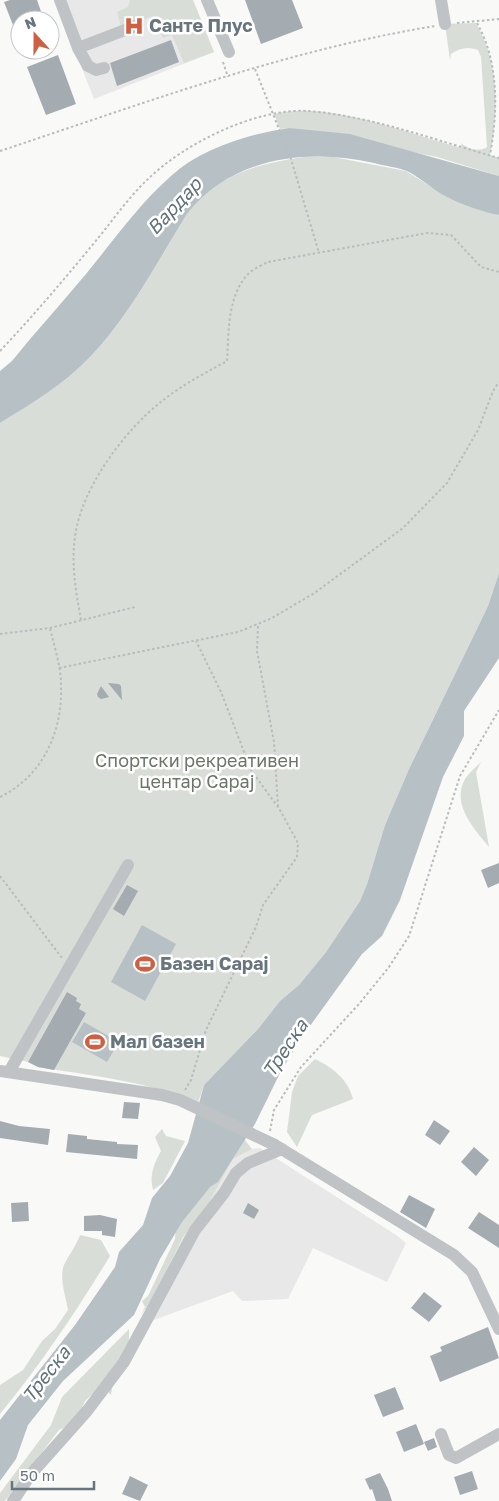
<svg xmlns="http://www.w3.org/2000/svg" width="499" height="1501" font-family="'Golos Text',sans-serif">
  <rect width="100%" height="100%" fill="#f9f9f7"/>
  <path fill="#e7e8e7" d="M 55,0 L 193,0 L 214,52 L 94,99 Z
    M 260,1148 L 396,1235 L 406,1243 L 387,1282 L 313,1248 L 288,1299 L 242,1301 L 233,1291 L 151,1321 L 147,1312 L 183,1237 L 205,1210 L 233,1159 L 252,1149 Z"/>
  <path fill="#d9ddd7" d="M 130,0 L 193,0 L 214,52 L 184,63 L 172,35 L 163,38 L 154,16 L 121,27 L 117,12 L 128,7 Z
    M 476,23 C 499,63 499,109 490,155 L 499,158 L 499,176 L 437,157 L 289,128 L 280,129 L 274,114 C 329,100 408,134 462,148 L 461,143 C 468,149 479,152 487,147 L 481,57 L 478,50 C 468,46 460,48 451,54 L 450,60 L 445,24 Z
    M 304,157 L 333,157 L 406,171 L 447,197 L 499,215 L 499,573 L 488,606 L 409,769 L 385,825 L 367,884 L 360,901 L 326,952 L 299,985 L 280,1001 L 258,1029 L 204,1085 L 198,1103 C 147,1081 93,1076 38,1067 L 28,1062 L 0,1056 L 0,423 C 31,404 63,385 89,358 C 129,317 157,262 187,214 C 218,174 256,164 304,157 Z
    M 481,762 L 476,772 L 489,847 C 474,829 451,804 465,779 C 469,773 476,767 481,762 Z
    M 315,1059 C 333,1068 348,1079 353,1099 L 312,1115 L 297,1147 L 287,1132 L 292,1092 L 298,1076 Z
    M 162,1129 L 166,1136 L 185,1141 L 163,1183 L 153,1190 C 149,1176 154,1163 161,1151 L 155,1137 Z
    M 244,1139 L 252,1149 L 233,1159 L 205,1210 L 183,1237 L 155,1295 L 141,1315 L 145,1307 L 142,1301 L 148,1296 L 175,1239 L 176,1222 L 220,1174 Z
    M 80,1235 L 101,1240 L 110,1256 C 76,1312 41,1364 0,1414 L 0,1385 L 23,1370 L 42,1341 L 55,1329 L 68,1310 C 66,1297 58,1275 65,1263 C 70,1253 76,1246 80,1235 Z
    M 129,1329 L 129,1344 L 114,1376 L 111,1395 L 101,1386 L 85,1401 L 75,1423 L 59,1430 L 5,1501 L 0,1501 L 0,1493 L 51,1425 L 62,1397 Z"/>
  <path fill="#b7c1c5" d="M 289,128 L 350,134 L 499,176 L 499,215 C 483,212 460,204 445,196 C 432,189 421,178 407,171 C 397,167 384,166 374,163 C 308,148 231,157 187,214 C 157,262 129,317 89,358 C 63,385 31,404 0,423 L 0,371 L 12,361 C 36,331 62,303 86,274 C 113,241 139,204 171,176 C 202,148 249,134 289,128 Z
    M 499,573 L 499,658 L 464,711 L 464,736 L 443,777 L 400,900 L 382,936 L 362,954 L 302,1037 L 281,1071 L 255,1124 L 218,1182 L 210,1187 L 182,1222 L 160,1259 L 134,1315 L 63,1381 L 28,1425 L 16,1459 L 0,1481 L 0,1420 L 75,1325 L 115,1267 L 119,1252 L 143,1225 L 152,1198 L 170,1176 L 188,1143 L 204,1085 L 258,1029 L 280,1001 L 299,985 L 326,952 L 360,901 L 367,884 L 385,825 L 409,769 L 488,606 Z
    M 142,925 L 176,944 L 145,1001 L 111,982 Z
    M 84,1022 L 119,1042 L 107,1062 L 72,1042 Z"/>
  <path fill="#a4acb1" d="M 10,0 L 37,0 L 44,20 L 20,20 L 20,43 L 4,2 Z
    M 245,0 L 292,0 L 303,28 L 261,44 Z
    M 171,40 L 179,62 L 117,86 L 110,63 Z
    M 58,55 L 76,104 L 46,115 L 27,67 Z
    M 108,683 L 119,684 L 121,686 L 122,700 Z
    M 101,686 L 109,697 L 101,699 L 98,697 L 97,694 Z
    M 499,863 L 499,883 L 488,888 L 481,870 Z
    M 127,885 L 138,891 L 124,916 L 113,909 Z
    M 67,992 L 77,998 L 76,1001 L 81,1004 L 79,1009 L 86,1013 L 54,1070 L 38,1067 L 28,1062 Z
    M 124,1102 L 140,1103 L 138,1119 L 122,1118 Z
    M 434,1120 L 450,1131 L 440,1145 L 425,1135 Z
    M 0,1121 L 19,1126 L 50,1129 L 48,1145 L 0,1138 Z
    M 68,1134 L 87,1136 L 87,1139 L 117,1142 L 117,1144 L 138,1145 L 137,1159 L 66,1152 Z
    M 474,1147 L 489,1160 L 476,1176 L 461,1162 Z
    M 409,1195 L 435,1209 L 426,1228 L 400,1212 Z
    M 28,1202 L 29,1221 L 12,1222 L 11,1203 Z
    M 248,1203 L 259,1210 L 254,1219 L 243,1213 Z
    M 479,1212 L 499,1225 L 499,1248 L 468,1228 Z
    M 100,1215 L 117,1219 L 115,1237 L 102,1235 L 102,1231 L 84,1231 L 84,1216 Z
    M 424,1292 L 442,1306 L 429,1322 L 411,1308 Z
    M 488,1327 L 499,1358 L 440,1382 L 430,1356 L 442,1351 L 440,1347 Z
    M 395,1387 L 404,1409 L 383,1417 L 374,1395 Z
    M 416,1424 L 424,1444 L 404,1452 L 396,1432 Z
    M 434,1438 L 437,1447 L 428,1451 L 424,1442 Z
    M 472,1471 L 478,1489 L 460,1495 L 454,1477 Z
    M 380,1473 L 388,1489 L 392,1501 L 376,1501 L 372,1489 L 370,1490 L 365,1479 Z
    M 130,1476 L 148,1485 L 140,1501 L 122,1494 Z"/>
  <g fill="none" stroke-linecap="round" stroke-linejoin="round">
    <path stroke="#b9bcbe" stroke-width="2" stroke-dasharray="2.5 2.5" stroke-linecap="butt" d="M 457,23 L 499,19
      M 477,23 C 499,62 498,111 490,155
      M 223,62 L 228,77
      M 255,69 L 291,159 L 319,253
      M 0,151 C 142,104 286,50 435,26
      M 0,351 C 35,314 67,276 99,237 C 115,217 130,196 148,179 C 185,143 256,108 308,111 C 372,116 437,141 499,158
      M 81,620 C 76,592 71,565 75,537 C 81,488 125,430 162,401 C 182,385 205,373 227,361 C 229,331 227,297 248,274 C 253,269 262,265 268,262 L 427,233 L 451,235 L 481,267 L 499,272
      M 258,626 L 257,651 L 274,742 L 278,807
      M 0,634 L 50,628 L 135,607
      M 59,668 L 238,632 L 270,619 L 313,594 L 403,528 L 447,483 L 478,430 L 493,391 L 499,382
      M 0,797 C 43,776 63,731 61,685 C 61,666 54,646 50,628
      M 0,876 L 62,958
      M 185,1090 L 191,1080 L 206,1030 L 256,927 L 263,905 L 297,857 L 298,843 L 280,810 L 251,770 L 221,692 L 196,641
      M 270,1131 L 274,1110 L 301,1067 L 359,1004 L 389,967 L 409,936 L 460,776 L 499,710"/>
    <path stroke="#bfc3c6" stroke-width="12" d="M 60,0 L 78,48 L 138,25
      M 207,0 L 229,52
      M 441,0 L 445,24
      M 78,48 L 88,66 L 96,70 L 104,68
      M 0,1071 L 162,1095 L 180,1100 L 275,1145 L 454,1255 L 472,1272 L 499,1329
      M 9,1072 L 128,865
      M 441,1434 L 449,1455 L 456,1458 L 499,1434
      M 13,1501 L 31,1474 L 87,1411 L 124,1362 L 195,1230 L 224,1193 L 236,1173 L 248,1163 L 282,1149"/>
  </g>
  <defs>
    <symbol id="hospital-bare" viewBox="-9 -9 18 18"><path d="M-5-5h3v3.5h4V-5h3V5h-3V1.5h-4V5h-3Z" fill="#cf5f41" stroke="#fff" stroke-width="2.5" paint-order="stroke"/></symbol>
    <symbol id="stadium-bare" viewBox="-9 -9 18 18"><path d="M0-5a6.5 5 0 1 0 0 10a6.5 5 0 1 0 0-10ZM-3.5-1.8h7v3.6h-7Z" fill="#cf5f41" stroke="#fff" stroke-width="2.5" paint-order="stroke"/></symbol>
  </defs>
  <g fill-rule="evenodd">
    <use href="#hospital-bare" x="120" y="12" width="28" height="28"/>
    <use href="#stadium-bare" x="131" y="950" width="28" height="28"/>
    <use href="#stadium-bare" x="81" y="1028" width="28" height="28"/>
  </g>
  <g text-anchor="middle" stroke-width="5" stroke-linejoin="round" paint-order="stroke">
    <g font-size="18" font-weight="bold" fill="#67757e" stroke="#fff" text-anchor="start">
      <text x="149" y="32">Санте Плус</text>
      <text x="160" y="970">Базен Сарај</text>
      <text x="110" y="1048">Мал базен</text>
    </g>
    <g font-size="18" fill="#697766" stroke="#fff">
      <text x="197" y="767">Спортски рекреативен<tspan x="197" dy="21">центар Сарај</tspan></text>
    </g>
    <g font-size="19" font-style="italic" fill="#627378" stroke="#fff">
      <text transform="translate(174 206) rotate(-47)" y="7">Вардар</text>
      <text transform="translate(285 1048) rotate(-56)" y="7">Треска</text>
      <text transform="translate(46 1374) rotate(-52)" y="7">Треска</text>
    </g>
  </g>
  <g transform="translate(35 35) rotate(339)"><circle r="24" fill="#ffffff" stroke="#c2c8cb"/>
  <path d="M0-4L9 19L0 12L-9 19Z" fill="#cf5f41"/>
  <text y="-8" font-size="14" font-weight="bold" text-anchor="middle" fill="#67757e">N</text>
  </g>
  <path d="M12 1481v8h82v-8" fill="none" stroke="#67757e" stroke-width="2.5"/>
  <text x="20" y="1481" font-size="15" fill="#67757e" stroke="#ffffff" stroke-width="4" paint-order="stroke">50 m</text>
</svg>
